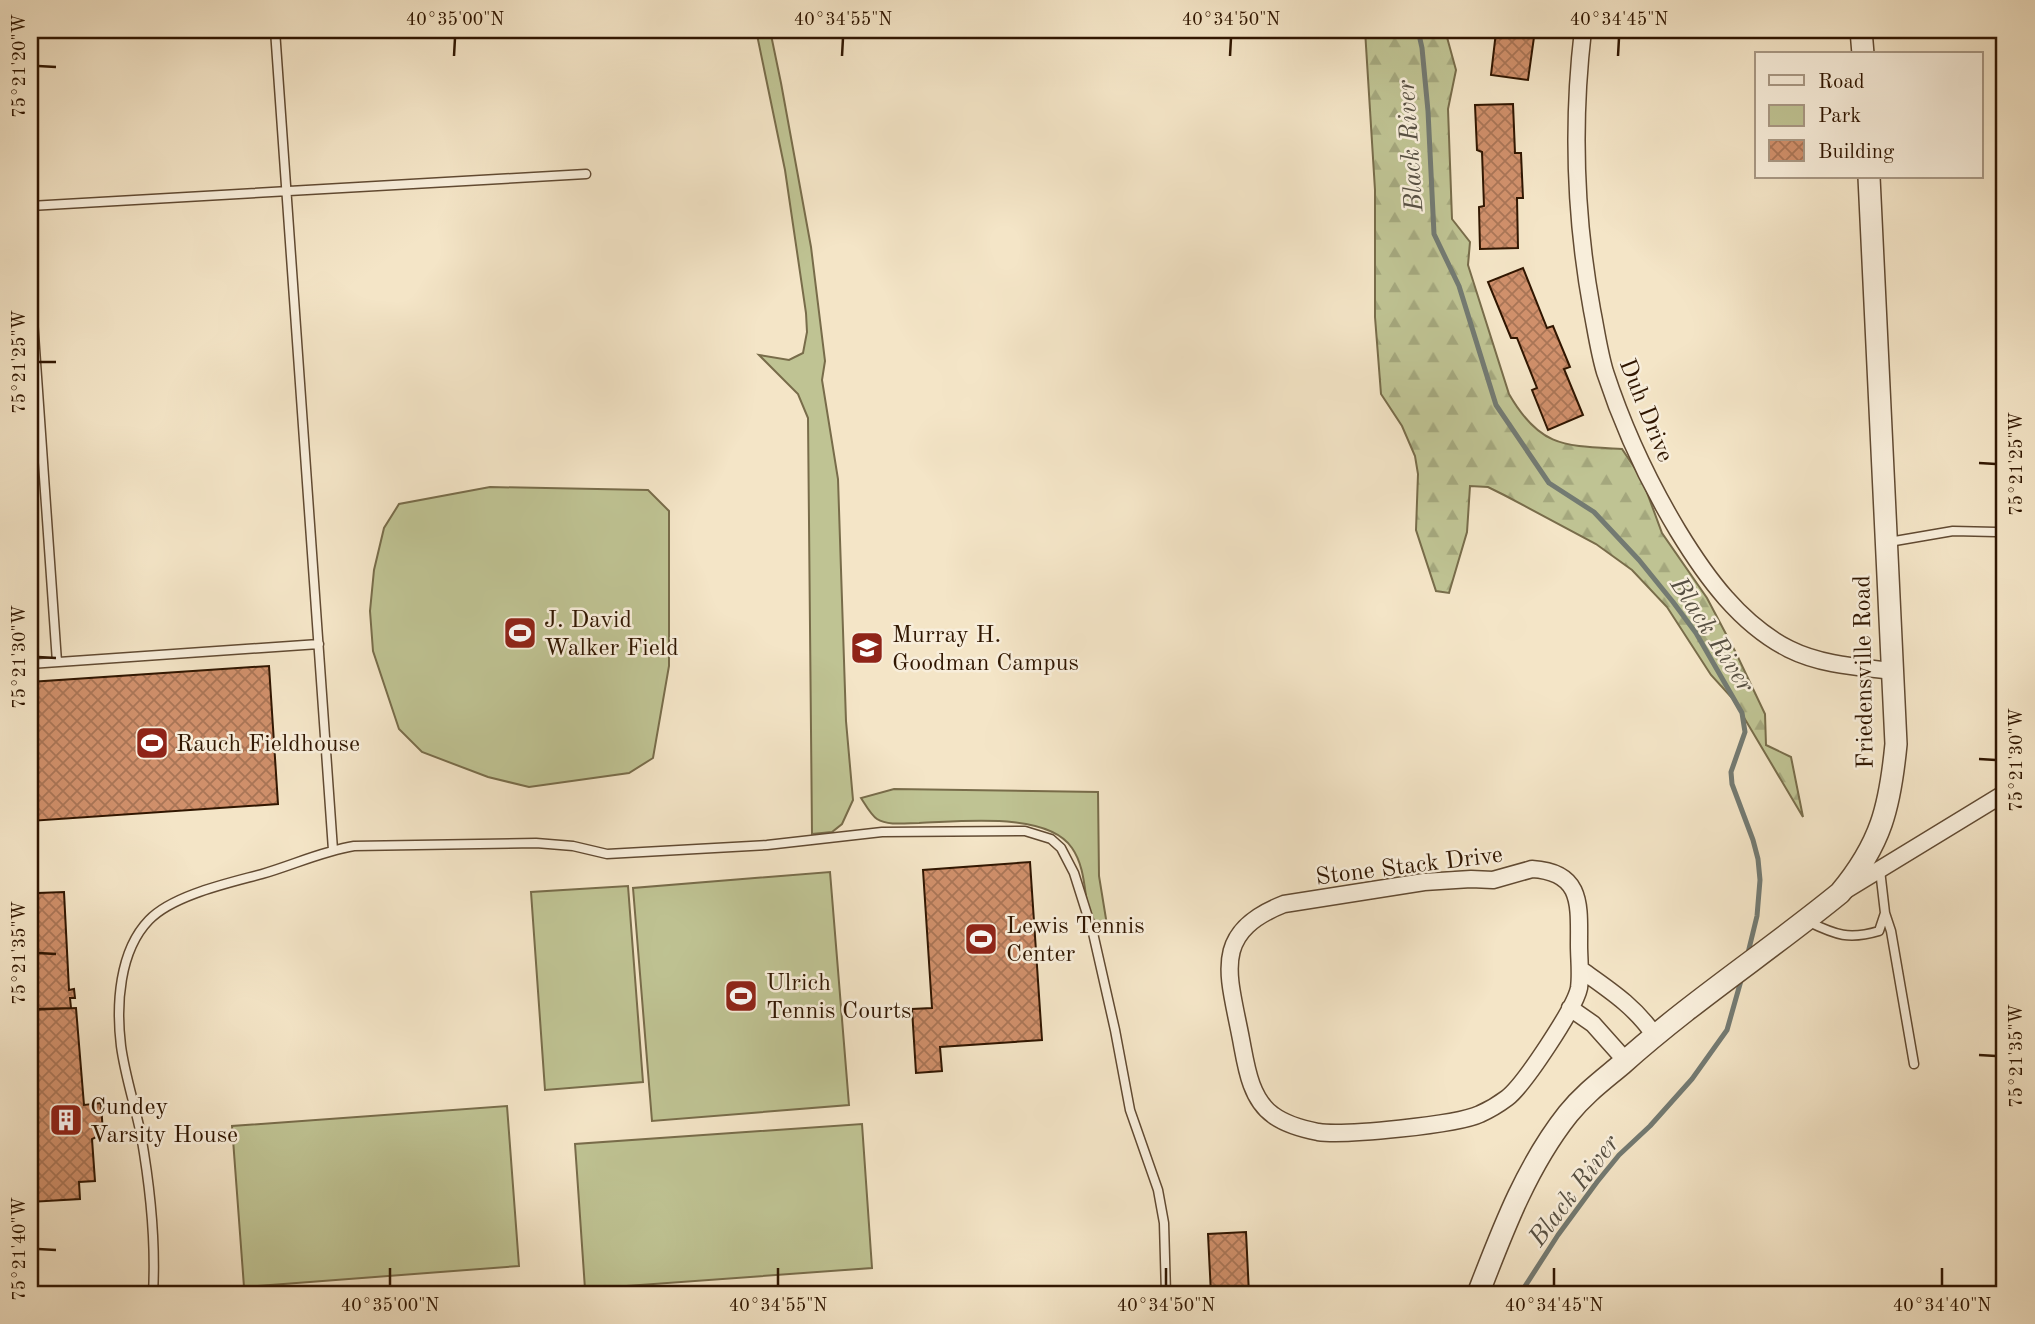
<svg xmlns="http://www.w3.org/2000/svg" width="2035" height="1324" font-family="'Old Standard TT',serif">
  <defs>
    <pattern id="forest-firs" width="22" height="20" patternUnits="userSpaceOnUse" patternTransform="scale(1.75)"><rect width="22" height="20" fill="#bfc393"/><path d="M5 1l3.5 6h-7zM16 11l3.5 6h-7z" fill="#a4a77d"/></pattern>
    <pattern id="building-cross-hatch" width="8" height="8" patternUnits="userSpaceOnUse" patternTransform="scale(1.75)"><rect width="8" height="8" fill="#d0906b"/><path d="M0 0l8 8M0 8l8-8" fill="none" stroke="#a97556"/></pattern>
  </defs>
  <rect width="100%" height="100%" fill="#f4e5c7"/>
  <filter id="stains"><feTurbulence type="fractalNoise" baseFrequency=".00286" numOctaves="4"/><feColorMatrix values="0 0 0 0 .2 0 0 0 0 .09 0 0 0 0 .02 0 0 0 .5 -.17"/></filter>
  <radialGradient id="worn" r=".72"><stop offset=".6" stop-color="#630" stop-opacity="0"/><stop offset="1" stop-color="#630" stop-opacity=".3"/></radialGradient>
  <path fill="#bfc393" stroke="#786c4a" stroke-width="2" d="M 756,30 L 770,30 L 781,83 L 811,247 L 825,361 L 822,380 L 838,479 L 846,721 L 853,800 L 842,824 L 832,832 L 812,834 L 808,418 L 798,394 L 759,355 L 789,360 L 803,353 L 807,332 L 806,313 L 785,170 Z
    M 490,487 L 648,490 L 669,511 L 669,666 L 653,758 L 629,773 L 529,787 L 488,777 L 422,752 L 399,729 L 373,651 L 370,611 L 374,570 L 384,528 L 399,504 Z
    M 894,789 L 1098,792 L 1099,876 L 1107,925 L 1090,919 C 1084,895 1086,868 1072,848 C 1047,811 959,822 919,823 C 907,823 888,826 877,819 C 871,815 865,804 861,798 Z
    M 830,872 L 849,1105 L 652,1121 L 633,888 Z
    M 628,886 L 643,1082 L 545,1090 L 531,892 Z
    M 507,1106 L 519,1266 L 244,1287 L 232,1126 Z
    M 862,1124 L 872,1268 L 585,1289 L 575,1144 Z"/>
  <path fill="url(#forest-firs)" stroke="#786c4a" stroke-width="2" d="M 1365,30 L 1445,30 L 1456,70 L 1448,109 L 1452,219 L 1470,242 L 1468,265 L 1509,394 C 1540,448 1565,446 1622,449 L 1642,479 L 1662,533 L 1707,598 L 1736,653 L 1765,714 L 1766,745 L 1791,757 L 1803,817 L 1733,699 L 1711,675 L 1667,607 L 1632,570 L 1596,544 L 1504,495 L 1488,487 L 1470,486 L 1467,532 L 1449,593 L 1436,591 L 1416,530 L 1418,474 L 1415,456 L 1402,426 L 1381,394 L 1375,317 L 1375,190 Z"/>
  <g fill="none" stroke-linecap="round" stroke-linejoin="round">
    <path stroke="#737a72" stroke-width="5" d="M 1418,30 L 1422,48 L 1428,111 L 1434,234 L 1459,286 L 1496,405 L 1549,483 L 1594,512 L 1639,560 L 1673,602 L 1696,633 L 1742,713 L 1745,732 L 1731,772 L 1732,784 L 1753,840 L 1758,859 L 1760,880 L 1757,916 L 1747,957
      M 1520,1294 L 1558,1235 L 1597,1182 L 1619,1155 L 1650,1126 L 1692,1079 L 1727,1030 L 1742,977"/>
  </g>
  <path fill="url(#building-cross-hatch)" stroke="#301601" stroke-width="2" d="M 1502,30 L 1541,30 L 1535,30 L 1528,80 L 1491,75 L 1496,32 L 1501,33 Z
    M 1513,104 L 1515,153 L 1521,153 L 1523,198 L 1517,198 L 1518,248 L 1480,249 L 1479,207 L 1484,206 L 1482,152 L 1477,150 L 1475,105 Z
    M 1523,268 L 1547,328 L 1553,326 L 1570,367 L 1564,369 L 1583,415 L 1548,430 L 1532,390 L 1537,388 L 1517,338 L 1511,338 L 1488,282 Z
    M 269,666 L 278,804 L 30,821 L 30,682 Z
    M 1030,862 L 1042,1040 L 940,1047 L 942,1071 L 916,1073 L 912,1009 L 932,1008 L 923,870 Z
    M 64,892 L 69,990 L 74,989 L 75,998 L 70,998 L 71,1008 L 35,1009 L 33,984 L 30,984 L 30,898 L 38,897 L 38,893 Z
    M 76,1008 L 84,1105 L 101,1103 L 103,1134 L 92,1139 L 95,1181 L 79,1182 L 80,1199 L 30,1202 L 30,1010 Z
    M 1246,1232 L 1249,1294 L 1211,1294 L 1208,1234 Z"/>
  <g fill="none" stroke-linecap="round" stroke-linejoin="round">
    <defs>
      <path id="service" d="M 275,30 L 333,850
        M 30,206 L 586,174
        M 30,277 L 57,662
        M 1889,542 L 1953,531 L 1996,532
        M 30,664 L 319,644
        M 1885,913 L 1891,931 L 1914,1064
        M 1809,922 C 1836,935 1849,940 1879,931 L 1885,913 L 1880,870
        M 153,1294 C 156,1242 150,1186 141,1135 C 135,1105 125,1076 121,1046 C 116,1005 119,951 149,920 C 173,895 229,883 262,874 C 293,865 323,851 354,846 L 536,843 L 573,846 L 607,854 L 767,845 L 882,832 L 1025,831 L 1051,839 L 1061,848 L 1074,873 L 1093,933 L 1115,1030 L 1130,1110 L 1158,1190 L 1164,1223 L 1166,1294"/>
      <path id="minor" d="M 1583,30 C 1572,123 1575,217 1592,310 C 1596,330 1599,352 1605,372 C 1623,427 1648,481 1678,531 C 1706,577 1740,624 1789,649 C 1821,665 1858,667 1892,671
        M 1532,869 C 1583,872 1579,905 1579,945 C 1579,959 1581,974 1579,988 C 1575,1008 1524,1085 1507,1098 C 1499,1104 1489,1110 1480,1114 C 1457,1125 1343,1136 1318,1132 C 1303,1129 1285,1124 1273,1115 C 1250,1099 1246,1065 1241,1039 C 1229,975 1210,933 1284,904 L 1424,882 L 1471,879 L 1493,880 Z
        M 1846,890 L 2005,793
        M 1580,969 C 1608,989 1635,1006 1655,1036
        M 1570,1008 L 1593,1024 L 1626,1061"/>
      <path id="tertiary" d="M 1861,30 L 1863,54
        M 1478,1294 C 1502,1232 1526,1167 1568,1114 C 1584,1094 1603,1080 1622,1064 C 1691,1002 1769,951 1840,893 C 1881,844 1890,807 1896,744 L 1869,177"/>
    </defs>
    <use href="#service" stroke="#614a32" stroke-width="11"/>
    <use href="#minor" stroke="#614a32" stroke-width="19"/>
    <use href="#tertiary" stroke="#614a32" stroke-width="24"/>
    <use href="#service" stroke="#f8eedb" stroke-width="8"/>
    <use href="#minor" stroke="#f8eedb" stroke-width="16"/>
    <use href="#tertiary" stroke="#f8eedb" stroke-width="21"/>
  </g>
  <path fill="none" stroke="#301601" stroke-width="2.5" d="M 454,56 L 455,38M 842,56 L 843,38M 1230,56 L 1231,38M 1618,56 L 1619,38M 38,66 L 56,67M 38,362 L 56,362M 1979,463 L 1996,464M 38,657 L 56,658M 1979,759 L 1996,760M 38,953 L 56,954M 1979,1055 L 1996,1056M 38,1249 L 56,1250M 390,1286 L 390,1268M 778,1286 L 778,1268M 1166,1286 L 1166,1268M 1554,1286 L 1554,1268M 1942,1286 L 1942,1268"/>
  <defs>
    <symbol id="stadium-square" viewBox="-11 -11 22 22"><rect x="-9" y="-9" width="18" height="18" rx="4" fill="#8f2418" stroke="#f8eedb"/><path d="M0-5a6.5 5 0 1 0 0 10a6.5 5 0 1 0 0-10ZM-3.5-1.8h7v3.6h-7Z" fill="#fff"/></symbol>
    <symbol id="university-square" viewBox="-11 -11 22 22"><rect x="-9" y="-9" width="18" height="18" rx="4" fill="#8f2418" stroke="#f8eedb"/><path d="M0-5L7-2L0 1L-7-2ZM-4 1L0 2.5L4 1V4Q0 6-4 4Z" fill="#fff"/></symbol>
    <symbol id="building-square" viewBox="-11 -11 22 22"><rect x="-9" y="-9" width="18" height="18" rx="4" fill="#8f2418" stroke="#f8eedb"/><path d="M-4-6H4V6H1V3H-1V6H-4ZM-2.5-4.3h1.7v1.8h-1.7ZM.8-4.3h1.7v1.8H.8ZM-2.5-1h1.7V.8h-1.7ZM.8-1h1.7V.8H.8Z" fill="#fff"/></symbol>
  </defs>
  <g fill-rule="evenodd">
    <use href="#stadium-square" x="501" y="614" width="38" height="38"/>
    <use href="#university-square" x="848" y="629" width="38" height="38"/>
    <use href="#stadium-square" x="133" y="724" width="38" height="38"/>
    <use href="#stadium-square" x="962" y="920" width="38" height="38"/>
    <use href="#stadium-square" x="722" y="977" width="38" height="38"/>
    <use href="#building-square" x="47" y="1101" width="38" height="38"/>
  </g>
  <g text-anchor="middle" stroke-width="5" stroke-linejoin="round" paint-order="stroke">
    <g font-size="24" fill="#301601" stroke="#f8eedb">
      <text transform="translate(1647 410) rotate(68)" y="8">Duh Drive</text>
      <text transform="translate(1863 672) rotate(-91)" y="8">Friedensville Road</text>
      <text transform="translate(1409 865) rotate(-7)" y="8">Stone Stack Drive</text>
    </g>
    <g font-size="24" fill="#301601" stroke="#f8eedb" text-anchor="start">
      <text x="544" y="627">J. David<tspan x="544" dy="28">Walker Field</tspan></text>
      <text x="892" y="642">Murray H.<tspan x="892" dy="28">Goodman Campus</tspan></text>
      <text x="176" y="751">Rauch Fieldhouse</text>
      <text x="1006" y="933">Lewis Tennis<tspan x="1006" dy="28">Center</tspan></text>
      <text x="766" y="990">Ulrich<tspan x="766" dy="28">Tennis Courts</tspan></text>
      <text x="90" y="1114">Cundey<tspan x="90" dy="28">Varsity House</tspan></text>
    </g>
    <g font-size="26" font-style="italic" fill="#575043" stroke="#f8eedb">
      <text transform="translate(1409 146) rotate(-94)" y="9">Black River</text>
      <text transform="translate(1713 634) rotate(57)" y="9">Black River</text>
      <text transform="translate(1573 1190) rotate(-53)" y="9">Black River</text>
    </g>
  </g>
  <rect width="2035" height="1324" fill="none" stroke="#f4e5c7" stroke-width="77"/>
  <rect x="1755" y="52" width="228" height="126" fill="#f8eedb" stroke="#a89884" stroke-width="2"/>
  <rect x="1769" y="75" width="35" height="10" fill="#f8eedb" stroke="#a89884" stroke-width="2"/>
  <text x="1818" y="88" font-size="21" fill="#301601">Road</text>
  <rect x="1769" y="105" width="35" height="21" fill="#bfc393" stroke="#a89884" stroke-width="2"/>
  <text x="1818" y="122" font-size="21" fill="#301601">Park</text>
  <rect x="1769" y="140" width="35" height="21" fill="url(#building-cross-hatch)" stroke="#a89884" stroke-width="2"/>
  <text x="1818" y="158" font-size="21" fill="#301601">Building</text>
  <rect x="38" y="38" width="1958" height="1248" fill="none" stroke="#301601" stroke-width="2.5"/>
  <g font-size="18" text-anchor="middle" fill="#301601">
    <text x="455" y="25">40°35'00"N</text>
    <text x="843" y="25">40°34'55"N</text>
    <text x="1231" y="25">40°34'50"N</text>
    <text x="1619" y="25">40°34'45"N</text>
    <text transform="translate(19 66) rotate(-90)" y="6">75°21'20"W</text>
    <text transform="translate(19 362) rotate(-90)" y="6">75°21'25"W</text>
    <text transform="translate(2016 464) rotate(-90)" y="6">75°21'25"W</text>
    <text transform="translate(19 657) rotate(-90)" y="6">75°21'30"W</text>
    <text transform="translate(2016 760) rotate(-90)" y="6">75°21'30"W</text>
    <text transform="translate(19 953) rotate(-90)" y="6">75°21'35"W</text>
    <text transform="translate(2016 1056) rotate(-90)" y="6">75°21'35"W</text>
    <text transform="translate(19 1249) rotate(-90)" y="6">75°21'40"W</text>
    <text x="390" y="1311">40°35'00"N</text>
    <text x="778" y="1311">40°34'55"N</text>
    <text x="1166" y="1311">40°34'50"N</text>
    <text x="1554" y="1311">40°34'45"N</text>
    <text x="1942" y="1311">40°34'40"N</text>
  </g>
  <rect width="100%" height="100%" filter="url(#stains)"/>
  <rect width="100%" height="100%" fill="url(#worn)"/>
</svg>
